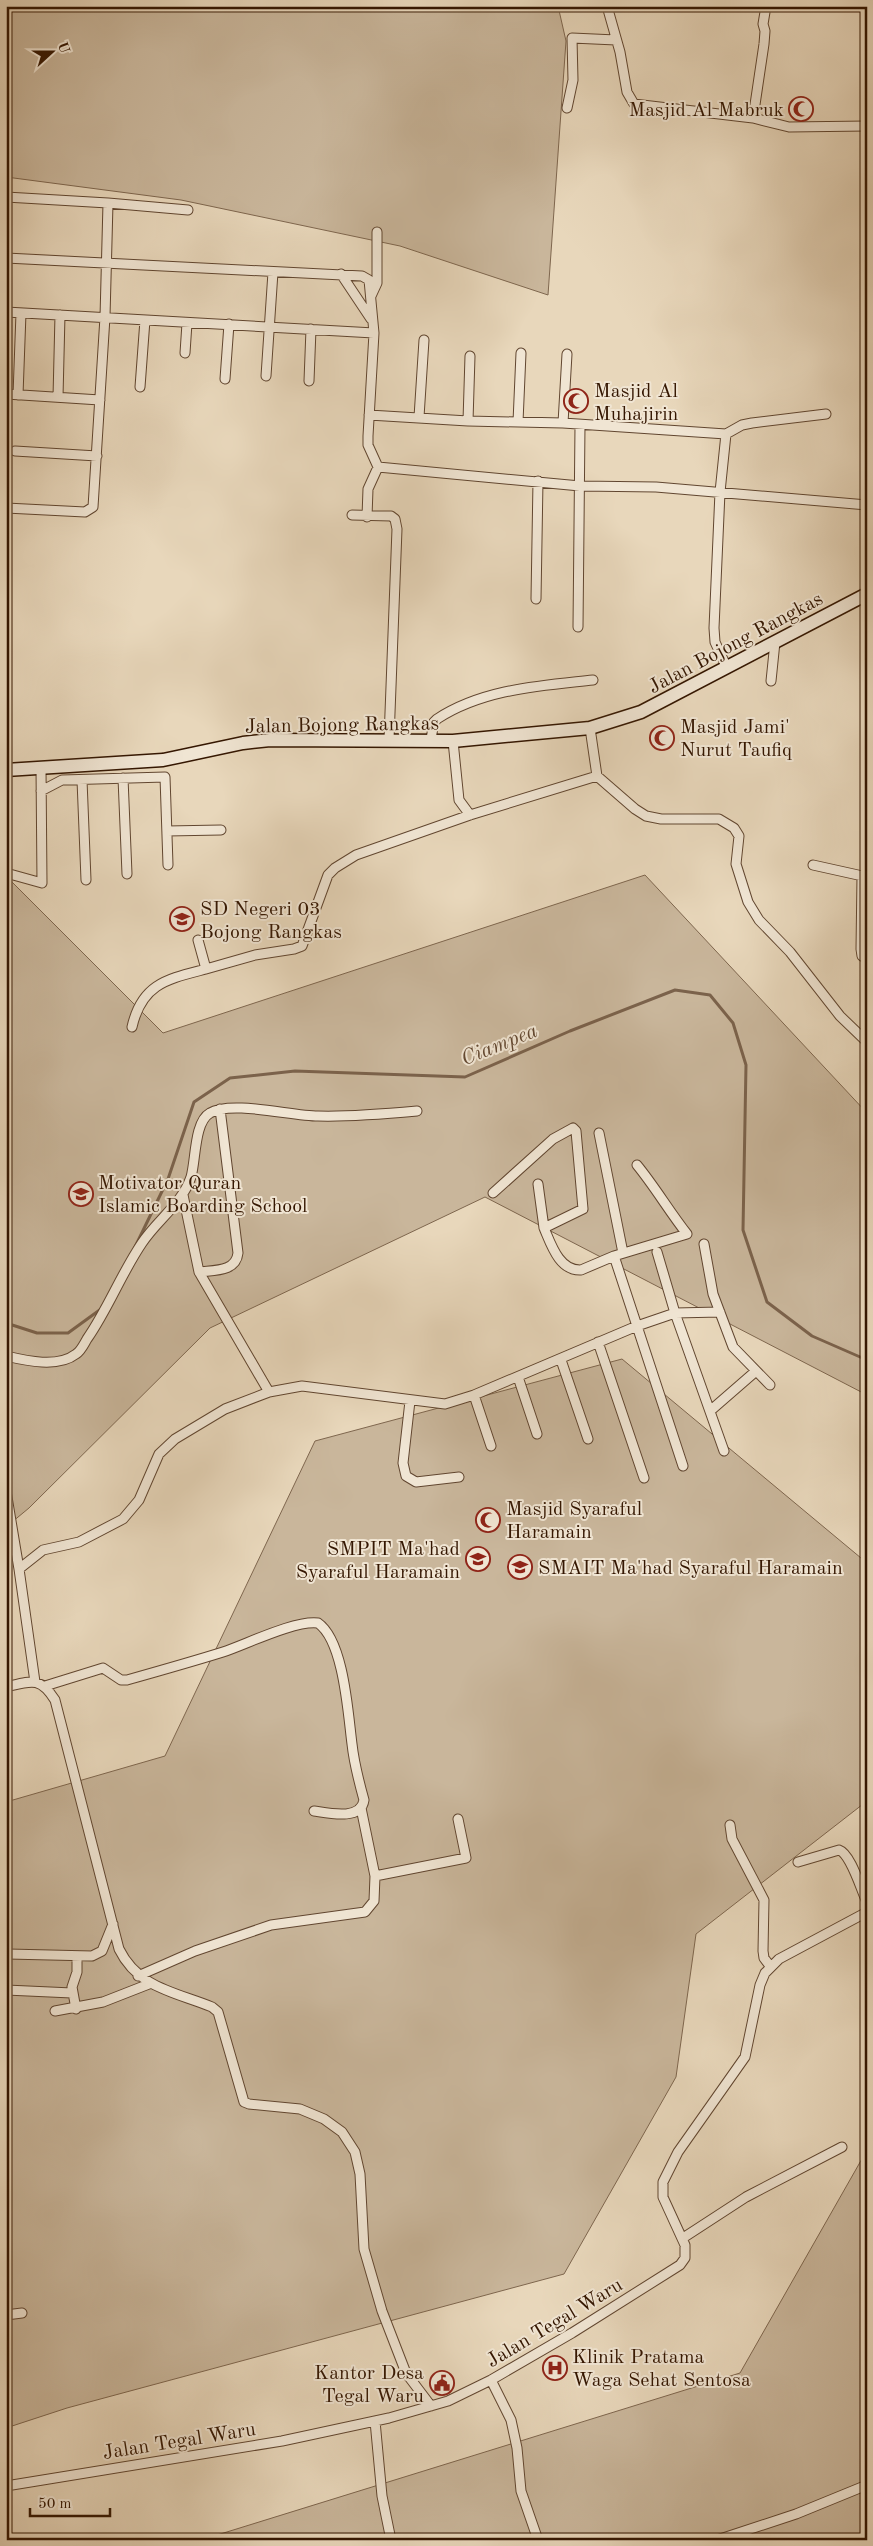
<svg xmlns="http://www.w3.org/2000/svg" width="873" height="2546" font-family="'Old Standard TT',serif">
  <rect width="100%" height="100%" fill="#e8d7bb"/>
  <filter id="stains"><feTurbulence type="fractalNoise" baseFrequency=".004" numOctaves="4"/><feColorMatrix values="0 0 0 0 .2 0 0 0 0 .09 0 0 0 0 .02 0 0 0 .5 -.17"/></filter>
  <radialGradient id="worn" r=".72"><stop offset=".6" stop-color="#630" stop-opacity="0"/><stop offset="1" stop-color="#630" stop-opacity=".3"/></radialGradient>
  <path fill="#c9b69b" stroke="#7e664e" d="M 6,6 L 558,6 L 566,41 L 548,295 L 400,246 L 181,200 L 6,177 Z
    M 645,875 L 867,1113 L 867,1395 L 485,1197 L 210,1328 L 29,1508 L 6,1527 L 6,876 L 163,1033 Z
    M 622,1359 L 867,1563 L 867,1801 L 696,1934 L 676,2077 L 564,2274 L 67,2408 L 6,2428 L 6,1802 L 165,1756 L 315,1441 Z
    M 867,2150 L 867,2540 L 201,2540 L 740,2373 Z"/>
  <g fill="none" stroke-linecap="round" stroke-linejoin="round">
    <path stroke="#7b624b" stroke-width="3" d="M 135,1247 L 168,1179 L 194,1102 L 230,1078 L 295,1071 L 465,1077 L 570,1031 L 675,990 L 710,995 L 733,1023 L 746,1065 L 743,1230 L 767,1302 L 812,1336 L 867,1360
      M 6,1323 L 37,1333 L 68,1333 L 101,1309"/>
    <defs>
      <path id="minor" d="M 607,6 L 620,52 L 627,92 L 634,104 L 753,118 L 789,127 L 867,126
        M 567,108 L 573,80 L 572,38 L 616,40
        M 753,118 L 764,44 L 765,31 L 763,24 L 766,6
        M 6,197 L 108,203 L 105,317 L 93,507 L 85,512 L 6,508
        M 108,203 L 188,210
        M 6,258 L 362,276 L 369,280 L 374,333 L 368,436 L 368,445 L 378,467 L 580,486 L 656,487 L 867,505
        M 341,274 L 371,319
        M 371,296 L 377,283 L 377,232
        M 6,312 L 374,333
        M 185,353 L 187,323
        M 266,376 L 273,272
        M 225,379 L 229,324
        M 309,381 L 311,329
        M 140,387 L 145,320
        M 6,394 L 100,400
        M 18,395 L 21,313
        M 58,397 L 60,315
        M 369,415 L 468,421 L 563,423 L 726,434 L 720,492 L 714,628 L 715,642 L 727,668
        M 419,417 L 424,340
        M 468,421 L 470,356
        M 518,422 L 521,353
        M 563,423 L 567,354
        M 726,434 L 742,425 L 752,423 L 826,414
        M 15,451 L 97,456
        M 352,515 L 391,516 L 395,519 L 397,529 L 389,739
        M 367,517 L 368,489 L 378,467
        M 536,599 L 538,481
        M 578,627 L 580,426
        M 771,681 L 775,642
        M 590,728 L 597,776 L 635,809 L 646,816 L 661,819 L 719,819 L 734,828 L 739,836 L 736,864 L 748,902 L 759,920 L 790,952 L 840,1016 L 867,1042
        M 431,739 L 434,722 L 437,719 C 483,689 539,686 593,680
        M 453,741 L 459,800 L 470,815
        M 123,778 L 127,874
        M 82,780 L 86,880
        M 41,791 L 62,780 L 165,777 L 168,865
        M 167,831 L 221,830
        M 813,865 L 867,877
        M 6,873 L 42,883 L 41,768
        M 862,876 L 861,949 L 862,956 L 867,959
        M 198,940 L 206,969 L 255,955 L 294,949 L 302,946 L 328,875 L 335,868 L 356,855 L 470,815 L 597,776
        M 132,1027 C 142,983 168,979 206,969
        M 599,1133 L 623,1253
        M 538,1184 L 544,1228
        M 493,1193 L 553,1139 L 573,1128 L 576,1131 L 583,1209 L 544,1228 C 551,1244 559,1271 581,1270 L 614,1256 L 687,1234 C 669,1211 655,1187 637,1165
        M 183,1195 L 199,1272 C 214,1270 236,1272 238,1253 L 220,1109
        M 704,1244 L 713,1294 L 733,1347 L 770,1385
        M 657,1252 L 675,1313 L 724,1451
        M 614,1256 L 683,1466
        M 199,1272 L 269,1392
        M 598,1342 L 644,1478
        M 6,1356 C 27,1361 58,1368 76,1354 C 81,1351 84,1344 87,1339 C 108,1309 121,1274 142,1243 C 157,1220 182,1204 191,1177 C 196,1160 194,1122 210,1113 C 231,1100 291,1116 318,1116 C 351,1117 384,1114 417,1111
        M 561,1360 L 588,1439
        M 518,1377 L 537,1434
        M 474,1395 L 491,1446
        M 410,1401 L 403,1463 L 406,1476 L 416,1482 L 459,1477
        M 710,1411 L 756,1371
        M 6,1491 L 19,1569
        M 35,1682 L 19,1569 L 43,1550 L 79,1542 L 123,1519 L 139,1500 L 159,1454 L 175,1439 L 225,1409 L 269,1392 L 302,1386 L 445,1404 L 474,1395 L 637,1326 L 675,1313 L 720,1312
        M 45,1686 L 103,1668 L 121,1680 L 127,1680 C 159,1671 191,1662 223,1652 C 247,1644 295,1620 318,1623 C 344,1641 348,1714 352,1744 C 354,1763 359,1782 364,1800 C 361,1821 328,1813 314,1811
        M 6,1687 C 31,1681 40,1676 55,1700 L 119,1949 C 138,1988 175,1992 212,2007 L 218,2012 L 244,2102 L 249,2104 L 300,2109 L 324,2119 L 342,2132 L 355,2152 L 360,2174 L 364,2249 L 382,2311 L 406,2373 L 431,2406
        M 361,1808 L 375,1876 L 466,1858 L 458,1819
        M 730,1825 L 732,1839 L 764,1900 L 763,1951 L 764,1958 L 770,1966
        M 798,1862 L 839,1850 C 851,1854 861,1890 867,1902
        M 8,1954 L 92,1956 L 102,1951 L 113,1924
        M 138,1976 L 195,1951 L 271,1925 L 365,1912 L 374,1901 L 375,1876
        M 6,1990 L 72,1993
        M 76,2009 L 72,1987 L 77,1972 L 77,1957
        M 55,2011 L 103,2002 L 149,1984
        M 683,2238 L 746,2197 L 842,2147
        M 6,2315 L 22,2313
        M 491,2380 L 511,2420 L 517,2448 L 521,2491 L 538,2540
        M 375,2421 L 382,2496 L 391,2540
        M 6,2486 L 282,2441 L 389,2418 L 448,2401 L 491,2380 L 572,2333 L 680,2265 L 685,2258 L 685,2245 L 663,2197 L 663,2182 L 678,2152 L 745,2057 L 760,1985 L 765,1973 L 779,1959 L 867,1912
        M 717,2540 L 796,2514 L 867,2485"/>
      <path id="secondary" d="M 6,770 L 163,760 L 243,743 L 270,740 L 453,741 L 590,728 L 641,712 L 867,594"/>
    </defs>
    <use href="#minor" stroke="#614630" stroke-width="11"/>
    <use href="#secondary" stroke="#341601" stroke-width="15"/>
    <use href="#minor" stroke="#f0e5d3" stroke-width="9"/>
    <use href="#secondary" stroke="#f0e5d3" stroke-width="12"/>
  </g>
  <defs>
    <symbol id="mosque-ring" viewBox="-11 -11 22 22"><circle r="9.5" fill="#f0e5d3" stroke="#8f2418" stroke-width="1.5"/><path d="M3.5-4.9A6 6 0 1 0 3.5 4.9A5 5 0 1 1 3.5-4.9Z" fill="#8f2418"/></symbol>
    <symbol id="school-ring" viewBox="-11 -11 22 22"><circle r="9.5" fill="#f0e5d3" stroke="#8f2418" stroke-width="1.5"/><path d="M0-5L7-2L0 1L-7-2ZM-4 1L0 2.5L4 1V4Q0 6-4 4Z" fill="#8f2418"/></symbol>
    <symbol id="hospital-ring" viewBox="-11 -11 22 22"><circle r="9.5" fill="#f0e5d3" stroke="#8f2418" stroke-width="1.5"/><path d="M-5-5h3v3.5h4V-5h3V5h-3V1.5h-4V5h-3Z" fill="#8f2418"/></symbol>
    <symbol id="civic-ring" viewBox="-11 -11 22 22"><circle r="9.5" fill="#f0e5d3" stroke="#8f2418" stroke-width="1.5"/><path d="M-.6-6.5H3V-4.5H.6V-3L4-1V1h2V6H-6V1h2V-1L-.6-3ZM-1.2 2.5V6h2.4V2.5Z" fill="#8f2418"/></symbol>
  </defs>
  <g fill-rule="evenodd">
    <use href="#mosque-ring" x="787" y="95" width="28" height="28"/>
    <use href="#mosque-ring" x="562" y="387" width="28" height="28"/>
    <use href="#mosque-ring" x="648" y="724" width="28" height="28"/>
    <use href="#school-ring" x="168" y="905" width="28" height="28"/>
    <use href="#school-ring" x="67" y="1180" width="28" height="28"/>
    <use href="#mosque-ring" x="474" y="1506" width="28" height="28"/>
    <use href="#school-ring" x="464" y="1545" width="28" height="28"/>
    <use href="#school-ring" x="506" y="1553" width="28" height="28"/>
    <use href="#hospital-ring" x="541" y="2354" width="28" height="28"/>
    <use href="#civic-ring" x="428" y="2369" width="28" height="28"/>
  </g>
  <g text-anchor="middle" stroke-width="4" stroke-linejoin="round" paint-order="stroke">
    <g font-size="20" fill="#341601" stroke="#f0e5d3" text-anchor="start">
      <text x="784" y="116" text-anchor="end">Masjid Al Mabruk</text>
      <text x="594" y="397">Masjid Al<tspan x="594" dy="23">Muhajirin</tspan></text>
      <text x="680" y="733">Masjid Jami'<tspan x="680" dy="23">Nurut Taufiq</tspan></text>
      <text x="200" y="915">SD Negeri 03<tspan x="200" dy="23">Bojong Rangkas</tspan></text>
      <text x="98" y="1189">Motivator Quran<tspan x="98" dy="23">Islamic Boarding School</tspan></text>
      <text x="506" y="1515">Masjid Syaraful<tspan x="506" dy="23">Haramain</tspan></text>
      <text x="460" y="1555" text-anchor="end">SMPIT Ma'had<tspan x="460" dy="23">Syaraful Haramain</tspan></text>
      <text x="538" y="1574">SMAIT Ma'had Syaraful Haramain</text>
      <text x="572" y="2363">Klinik Pratama<tspan x="572" dy="23">Waga Sehat Sentosa</tspan></text>
      <text x="424" y="2379" text-anchor="end">Kantor Desa<tspan x="424" dy="23">Tegal Waru</tspan></text>
    </g>
    <g font-size="20" fill="#341601" stroke="#f0e5d3">
      <text transform="translate(735 642) rotate(-28)" y="7">Jalan Bojong Rangkas</text>
      <text transform="translate(342 724) rotate(-1)" y="7">Jalan Bojong Rangkas</text>
      <text transform="translate(554 2322) rotate(-31)" y="7">Jalan Tegal Waru</text>
      <text transform="translate(179 2440) rotate(-9)" y="7">Jalan Tegal Waru</text>
    </g>
    <g font-size="21" font-style="italic" fill="#644932" stroke="#f0e5d3">
      <text transform="translate(499 1044) rotate(-22)" y="7">Ciampea</text>
    </g>
  </g>
  <rect width="873" height="2546" fill="none" stroke="#e8d7bb" stroke-width="25"/>
  <rect x="8" y="8" width="858" height="2531" fill="none" stroke="#341601" stroke-width="2.5"/>
  <rect x="12" y="12" width="848" height="2521" fill="none" stroke="#341601"/>
  <g transform="translate(52 52) rotate(69)" stroke="#f0e5d3" stroke-width="4" paint-order="stroke">
  <path d="M0-4L9 19L0 12L-9 19Z" fill="#341601"/>
  <text y="-8" font-size="14" font-weight="bold" text-anchor="middle" fill="#341601">U</text>
  </g>
  <path d="M30 2508v8h80v-8" fill="none" stroke="#341601" stroke-width="2.5"/>
  <text x="38" y="2508" font-size="15" fill="#341601" stroke="#f0e5d3" stroke-width="4" paint-order="stroke">50 m</text>
  <rect width="100%" height="100%" filter="url(#stains)"/>
  <rect width="100%" height="100%" fill="url(#worn)"/>
</svg>
